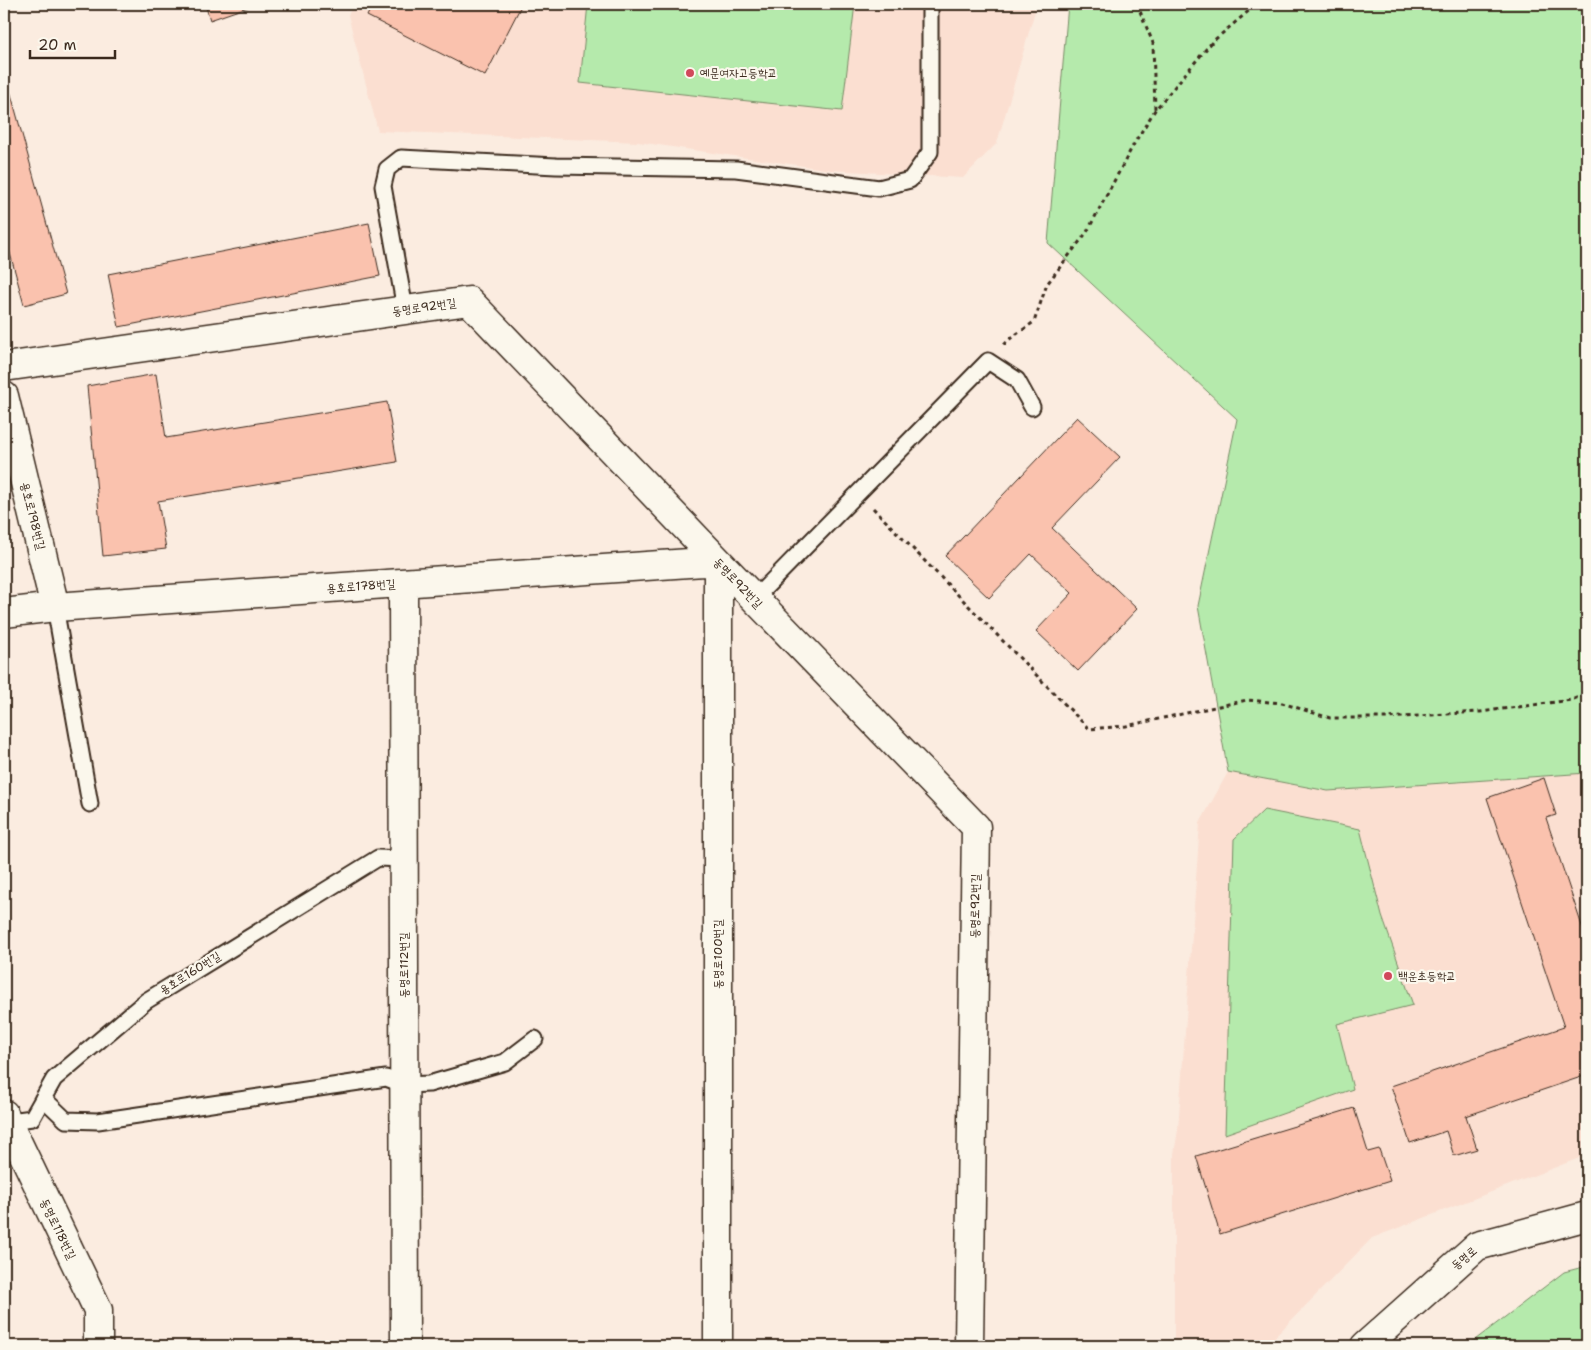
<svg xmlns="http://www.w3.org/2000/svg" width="1591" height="1350" font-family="'Shantell Sans','Poor Story',sans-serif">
  <rect width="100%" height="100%" fill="#fbece0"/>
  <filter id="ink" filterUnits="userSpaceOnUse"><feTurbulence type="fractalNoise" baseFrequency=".02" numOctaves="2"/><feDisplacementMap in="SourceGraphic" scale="10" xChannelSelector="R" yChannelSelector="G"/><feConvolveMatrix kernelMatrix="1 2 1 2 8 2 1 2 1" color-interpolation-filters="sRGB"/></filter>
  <g filter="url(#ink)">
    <path fill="#fbdfd1" d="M 354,4 L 1037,4 L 997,143 L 963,178 L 831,170 L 638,142 L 378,131 L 348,15 Z
      M 1228,772 L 1328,791 L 1587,773 L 1587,1155 L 1372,1238 L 1266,1346 L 1174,1346 L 1174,1154 L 1178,1130 L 1200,823 Z"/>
    <path fill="#b5eaac" stroke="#788a65" d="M 588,4 L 855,4 L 842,111 L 580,83 Z
      M 1068,4 L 1587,4 L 1587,773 L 1328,791 L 1228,772 L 1198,606 L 1237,419 L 1048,243 Z
      M 1264,810 L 1360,829 L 1382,916 L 1413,1005 L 1337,1024 L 1353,1089 L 1225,1134 L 1234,839 Z
      M 1587,1266 L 1587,1346 L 1467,1346 L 1564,1272 Z"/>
    <path fill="#fac2ae" stroke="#3b2a1e" d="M 205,4 L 256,4 L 210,20 Z
      M 373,4 L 522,4 L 485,76 L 367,16 Z
      M 4,69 L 66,294 L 24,305 L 4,231 Z
      M 369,223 L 380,276 L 119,327 L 108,274 Z
      M 156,374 L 166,438 L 387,402 L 397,462 L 158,501 L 166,549 L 103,556 L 87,386 Z
      M 1077,417 L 1120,457 L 1052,528 L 1137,609 L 1078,671 L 1036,631 L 1072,593 L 1031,554 L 989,598 L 945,556 Z
      M 1544,778 L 1556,815 L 1546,818 L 1587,941 L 1587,1075 L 1466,1116 L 1477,1149 L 1454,1156 L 1446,1131 L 1410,1143 L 1391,1086 L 1564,1027 L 1487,798 Z
      M 1354,1108 L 1368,1152 L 1379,1149 L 1390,1181 L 1220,1234 L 1196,1156 Z"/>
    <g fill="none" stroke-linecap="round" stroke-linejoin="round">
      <defs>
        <path id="service" d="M 405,309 L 383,186 L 387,169 L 401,158 L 556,166 L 736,169 L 879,188 L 910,180 L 930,152 L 930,4
          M 754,599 L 988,361 L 1017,380 L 1032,407
          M 55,607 L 90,804
          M 43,1098 L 66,1120 L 98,1121 L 386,1078 L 405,1085 L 429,1084 L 505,1062 L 535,1039
          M 4,1122 L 32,1118 L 54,1079 L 146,1001 L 378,858 L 404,859"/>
        <path id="minor" d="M 4,367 L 469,301 L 718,561 L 976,827 L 969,1346
          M 4,396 L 55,607
          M 403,583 L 405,1346
          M 4,613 L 55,607 L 718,561 L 718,1346
          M 4,1114 L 98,1310 L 98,1346"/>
        <path id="tertiary" d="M 1365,1346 L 1477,1246 L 1587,1216"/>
      </defs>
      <use href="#service" stroke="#3b2a1e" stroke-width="19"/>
      <use href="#minor" stroke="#3b2a1e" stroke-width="31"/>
      <use href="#tertiary" stroke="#3b2a1e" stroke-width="31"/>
      <path stroke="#3b2a1e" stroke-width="3" stroke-dasharray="4 4" stroke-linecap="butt" d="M 1137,4 L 1153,43 L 1155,110
        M 1004,345 L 1011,338 L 1034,322 L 1047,284 L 1087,232 L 1135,142 L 1155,110 L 1212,42 L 1257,4
        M 873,508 L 1089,729 L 1126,726 L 1247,700 L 1282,703 L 1330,718 L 1385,718 L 1480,712 L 1571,700 L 1587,694"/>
      <use href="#service" stroke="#fbf7ec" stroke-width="15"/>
      <use href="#minor" stroke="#fbf7ec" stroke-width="28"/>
      <use href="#tertiary" stroke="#fbf7ec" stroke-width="28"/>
    </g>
  </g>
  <g fill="#d1495b" stroke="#fbf7ec" stroke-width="2">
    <circle cx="690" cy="73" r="5"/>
    <circle cx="1388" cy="976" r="5"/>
  </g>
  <g text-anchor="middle" stroke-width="4.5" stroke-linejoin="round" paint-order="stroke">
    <g font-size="12" fill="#3b2a1e" stroke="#fbf7ec" text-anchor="start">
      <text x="700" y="77">예문여자고등학교</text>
      <text x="1398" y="980">백운초등학교</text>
    </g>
    <g font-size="12" fill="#3b2a1e" stroke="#fbf7ec">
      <text transform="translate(424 307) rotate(-8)" y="4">동명로92번길</text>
      <text transform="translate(33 516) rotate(76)" y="4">용호로198번길</text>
      <text transform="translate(738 583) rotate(46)" y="4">동명로92번길</text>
      <text transform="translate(361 586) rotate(-4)" y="4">용호로178번길</text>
      <text transform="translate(975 906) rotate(-89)" y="4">동명로92번길</text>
      <text transform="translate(718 954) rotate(-90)" y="4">동명로100번길</text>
      <text transform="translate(404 965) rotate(-90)" y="4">동명로112번길</text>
      <text transform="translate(190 973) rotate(-32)" y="4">용호로160번길</text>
      <text transform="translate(58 1229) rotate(64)" y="4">동명로118번길</text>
      <text transform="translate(1464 1258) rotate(-40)" y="4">동명로</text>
    </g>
  </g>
  <rect width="1591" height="1350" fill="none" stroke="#fbf7ec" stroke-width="20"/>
  <rect x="10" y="10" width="1571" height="1330" fill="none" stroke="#3b2a1e" stroke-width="2" filter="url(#ink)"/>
  <path d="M30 50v8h85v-8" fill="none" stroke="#3b2a1e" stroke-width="2.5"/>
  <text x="38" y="50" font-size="15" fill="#3b2a1e" stroke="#fbf7ec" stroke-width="4" paint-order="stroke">20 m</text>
</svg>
